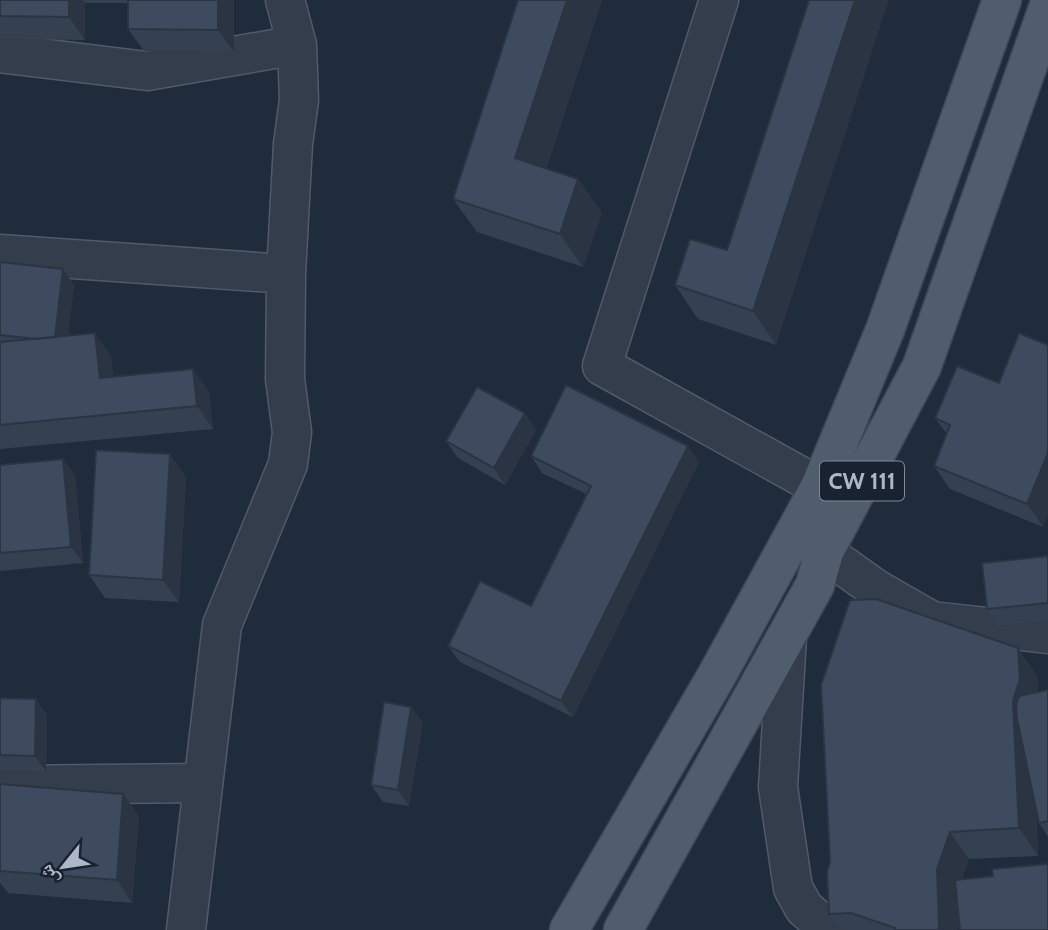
<svg xmlns="http://www.w3.org/2000/svg" width="1048" height="930" font-family="Cabin,'Noto Naskh Arabic',sans-serif">
  <rect width="100%" height="100%" fill="#202b3b"/>
  <g fill="none" stroke-linecap="round" stroke-linejoin="round">
    <defs>
      <path id="minor" d="M 719,0 L 602,366 L 820,487
        M 0,53 L 147,71 L 297,45
        M 0,254 L 286,274
        M 824,552 L 876,589 L 932,621 L 1048,634
        M 787,637 L 778,787 L 793,888 L 804,908 L 829,930
        M 0,785 L 203,783
        M 186,930 L 222,625 L 288,464 L 292,432 L 285,379 L 286,274 L 293,144 L 299,100 L 297,45 L 285,0"/>
      <path id="major" d="M 569,930 L 717,675 L 820,487 L 885,330 L 1002,0
        M 623,930 L 815,585 L 824,552 L 922,366 L 1048,8"/>
    </defs>
    <use href="#minor" stroke="#515a69" stroke-width="41"/>
    <use href="#major" stroke="#3d4655" stroke-width="41"/>
    <use href="#minor" stroke="#333d4b" stroke-width="38"/>
    <use href="#major" stroke="#515c6c" stroke-width="38"/>
  </g>
  <path fill="#354051" d="M 0,0 L 234,0 L 234,52 L 144,51 L 128,29 L 128,3 L 85,3 L 85,40 L 0,39 Z
    M 602,0 L 546,169 L 578,179 L 602,213 L 583,267 L 477,232 L 453,199 Z
    M 727,250 L 776,345 L 698,319 L 675,285 Z
    M 0,262 L 74,285 L 68,336 L 111,356 L 113,377 L 193,369 L 209,392 L 213,429 L 0,449 Z
    M 1048,345 L 1048,515 L 1043,527 L 950,489 L 934,466 L 947,434 L 935,418 L 999,383 Z
    M 525,413 L 536,430 L 505,485 L 458,458 L 446,441 Z
    M 531,456 L 699,462 L 573,717 L 460,662 L 448,646 L 531,606 L 586,494 L 542,473 Z
    M 63,459 L 75,475 L 83,563 L 0,571 L 0,465 Z
    M 186,477 L 179,602 L 105,598 L 89,575 Z
    M 1048,556 L 1048,620 L 998,626 L 987,609 Z
    M 1018,648 L 1037,676 L 1038,692 L 1048,690 L 1048,837 L 1039,823 L 1036,810 L 1038,856 L 969,859 L 962,879 L 993,876 L 1048,864 L 957,895 L 958,930 L 841,930 L 829,914 L 830,862 Z
    M 0,698 L 36,699 L 47,715 L 46,772 L 0,771 Z
    M 411,707 L 423,723 L 409,806 L 383,802 L 371,785 Z
    M 0,784 L 123,794 L 139,817 L 132,903 L 8,893 L 0,883 Z"/>
  <path fill="#2b3442" d="M 69,0 L 83,0 L 85,3 L 85,40 L 69,17 Z
    M 218,0 L 234,0 L 234,52 L 218,30 Z
    M 567,0 L 602,0 L 539,192 L 515,158 Z
    M 855,0 L 889,0 L 776,345 L 753,311 Z
    M 578,179 L 602,213 L 583,267 L 560,234 Z
    M 63,269 L 74,285 L 66,357 L 54,341 Z
    M 95,333 L 111,356 L 115,401 L 100,378 Z
    M 193,369 L 209,392 L 213,429 L 197,406 Z
    M 525,413 L 536,430 L 505,485 L 494,468 Z
    M 688,446 L 699,462 L 573,717 L 561,701 Z
    M 1048,453 L 1048,515 L 1043,527 L 1027,504 Z
    M 170,454 L 186,477 L 179,602 L 163,580 Z
    M 63,459 L 75,475 L 83,563 L 71,547 Z
    M 1018,648 L 1037,676 L 1039,706 L 1032,728 L 1038,856 L 1019,828 L 1013,701 Z
    M 36,699 L 47,715 L 46,772 L 35,756 Z
    M 411,707 L 423,723 L 409,806 L 398,790 Z
    M 123,794 L 139,817 L 132,903 L 117,880 Z
    M 950,832 L 969,859 L 956,897 L 958,930 L 938,930 L 937,869 Z"/>
  <path fill="#3e4a5e" stroke="#2b3442" stroke-width="2" d="M 0,0 L 69,0 L 69,17 L 0,16 Z
    M 128,0 L 218,0 L 218,30 L 128,29 Z
    M 518,0 L 567,0 L 515,158 L 578,179 L 560,234 L 453,199 Z
    M 809,0 L 855,0 L 753,311 L 675,285 L 690,239 L 727,250 Z
    M 0,262 L 63,269 L 55,337 L 36,339 L 0,335 Z
    M 95,333 L 100,378 L 193,369 L 197,406 L 0,425 L 0,342 Z
    M 1019,333 L 1048,345 L 1048,453 L 1027,504 L 934,466 L 950,425 L 935,418 L 957,366 L 999,383 Z
    M 566,385 L 688,446 L 561,701 L 448,646 L 480,581 L 531,606 L 591,486 L 531,456 Z
    M 477,387 L 525,413 L 494,468 L 446,441 Z
    M 96,450 L 170,454 L 163,580 L 89,575 Z
    M 63,459 L 71,547 L 0,553 L 0,465 Z
    M 1048,556 L 1048,603 L 987,609 L 982,563 Z
    M 876,599 L 1018,648 L 1020,679 L 1013,701 L 1019,828 L 950,832 L 937,869 L 939,926 L 938,930 L 895,930 L 895,928 L 851,913 L 829,914 L 827,872 L 830,862 L 821,685 L 850,600 Z
    M 1048,690 L 1048,821 L 1039,823 L 1017,719 L 1016,706 L 1019,696 Z
    M 0,698 L 36,699 L 35,756 L 0,755 Z
    M 384,702 L 411,707 L 398,790 L 371,785 Z
    M 0,784 L 123,794 L 117,880 L 0,871 Z
    M 1048,864 L 1048,930 L 960,930 L 955,880 L 993,876 L 992,869 Z"/>
  <g text-anchor="middle" stroke-width="6" stroke-linejoin="round" paint-order="stroke">
    <rect fill="#192230" stroke="#818a9a" stroke-width="2" x="820" y="461.5" width="84" height="39" rx="5"/>
    <g font-size="23" font-weight="bold" fill="#aeb7c8">
      <text x="862" y="489">CW 111</text>
    </g>
  </g>
  <g transform="translate(63 867) rotate(240)" stroke="#192230" stroke-width="5" paint-order="stroke">
  <path d="M0-5L12 26L0 18L-12 26Z" fill="#aeb7c8"/>
  <text y="-10" font-size="19" font-weight="bold" text-anchor="middle" fill="#aeb7c8">ش</text>
  </g>
</svg>
